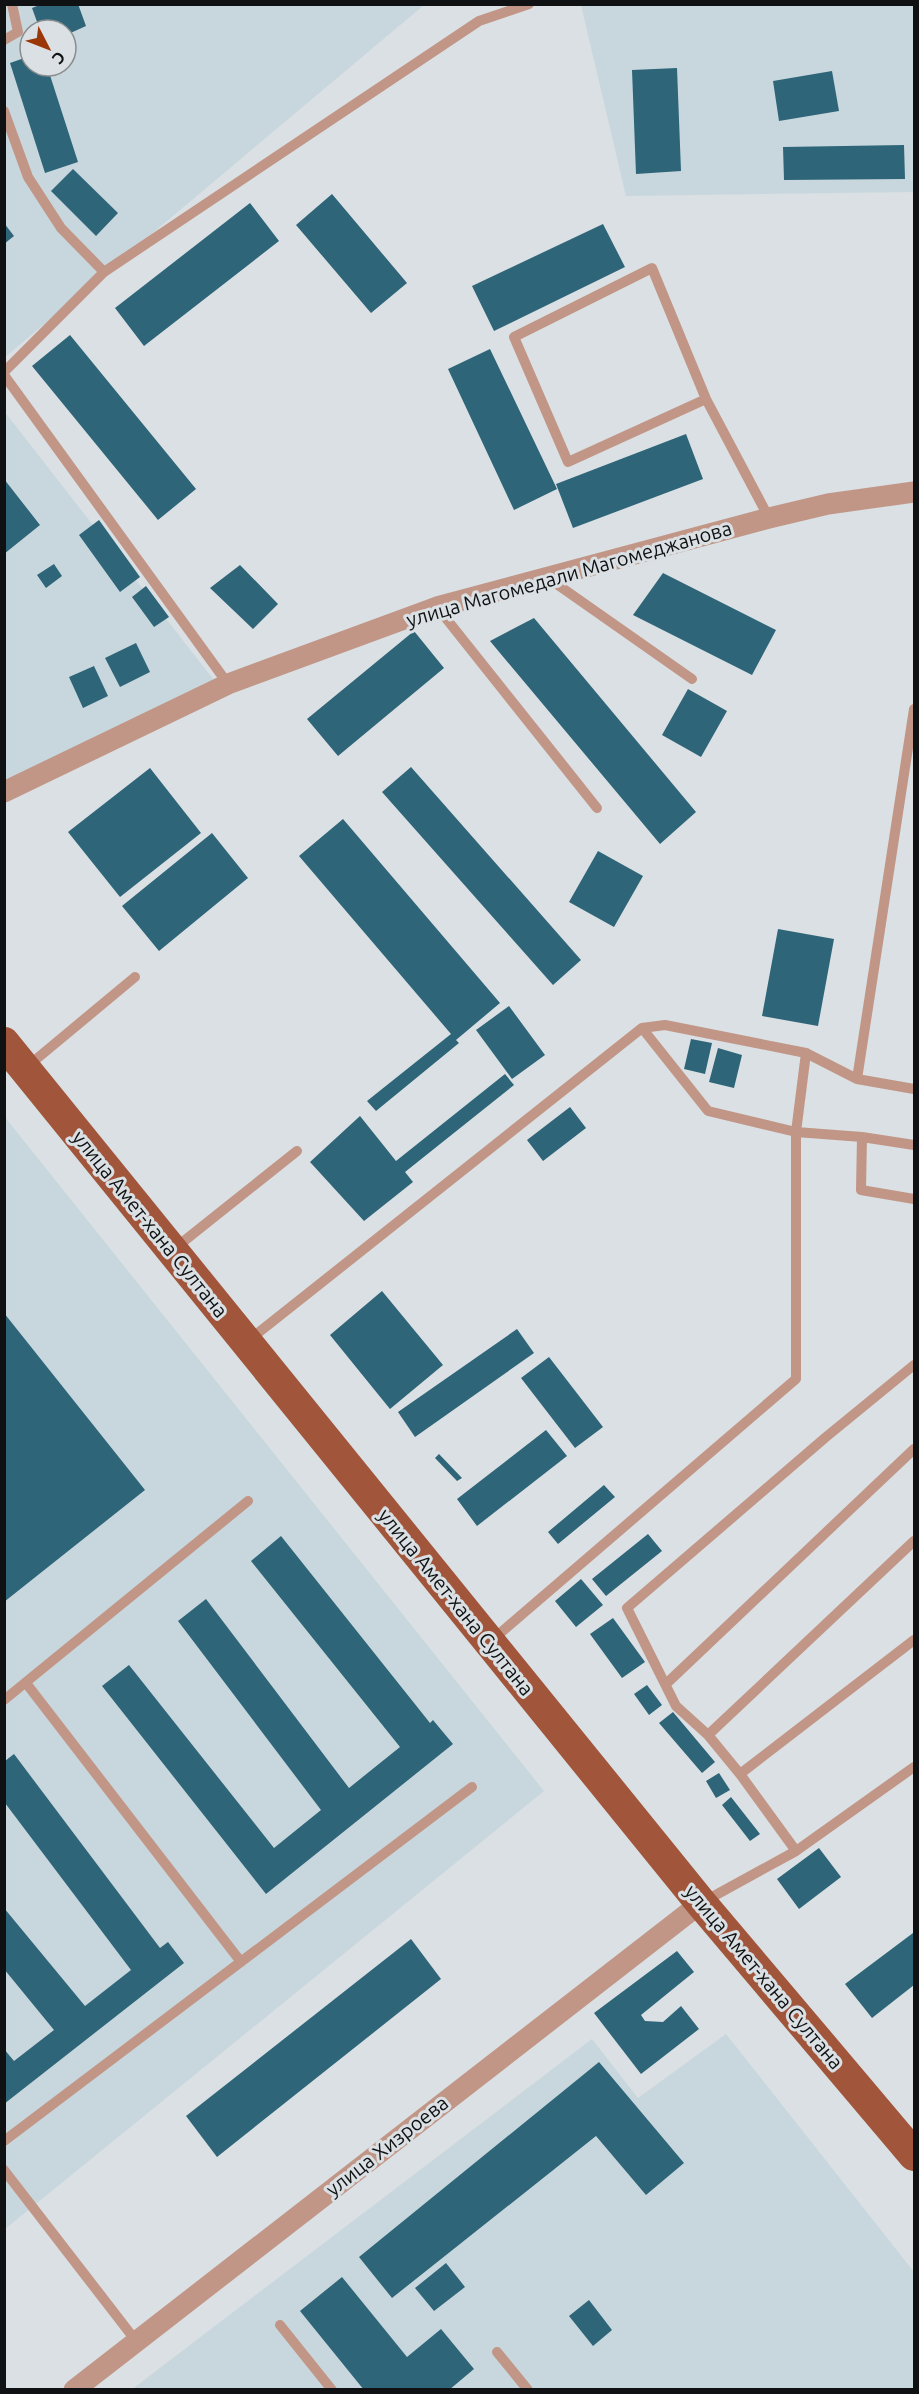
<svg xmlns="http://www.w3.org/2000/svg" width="919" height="2394" font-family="Ubuntu,sans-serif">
  <rect width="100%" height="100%" fill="#dae0e3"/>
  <path fill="#c8d7dd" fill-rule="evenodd" d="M 5,5 L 424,5 L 5,357 ZM 30,30 L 66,30 L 66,66 L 30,66 Z
    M 581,5 L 914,5 L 914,192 L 626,196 Z
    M 4,411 L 224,693 L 4,793 Z
    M 4,1116 L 544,1791 L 5,2229 L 4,2229 Z
    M 726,2034 L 914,2272 L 914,2389 L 131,2390 L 592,2039 L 638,2098 Z"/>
  <path fill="#2e6578" d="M 42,4 L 78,4 L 86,26 L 66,35 L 66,30 L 40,30 L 32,8 Z
    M 30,56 L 30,66 L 47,66 L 78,162 L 45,173 L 10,63 Z
    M 677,68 L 681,171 L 636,174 L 632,70 Z
    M 832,71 L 839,111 L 779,121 L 773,81 Z
    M 904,145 L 905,179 L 784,180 L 783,147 Z
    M 73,169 L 118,213 L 96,236 L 51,191 Z
    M 332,194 L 407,283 L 371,313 L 296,225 Z
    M 250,203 L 279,241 L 144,346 L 115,308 Z
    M 4,223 L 14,236 L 4,244 Z
    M 603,224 L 625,267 L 494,331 L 472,286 Z
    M 70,335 L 196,489 L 158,520 L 32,366 Z
    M 490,349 L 557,489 L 514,510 L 448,369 Z
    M 686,434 L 703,479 L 573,528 L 556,484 Z
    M 4,479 L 40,525 L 4,554 Z
    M 99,520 L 140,577 L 120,592 L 79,535 Z
    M 54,564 L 62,576 L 46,588 L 37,575 Z
    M 240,565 L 278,604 L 253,629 L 210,588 Z
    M 663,573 L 776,630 L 752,675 L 633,615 Z
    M 146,586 L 169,617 L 154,627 L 132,597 Z
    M 534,618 L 696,812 L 660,844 L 490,641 Z
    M 414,631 L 444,668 L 338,756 L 307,719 Z
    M 136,643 L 150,672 L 120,687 L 105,658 Z
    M 94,666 L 108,696 L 83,708 L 69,677 Z
    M 688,689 L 727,711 L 701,757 L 662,735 Z
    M 411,767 L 581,960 L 553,985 L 382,792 Z
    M 150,768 L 201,833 L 120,897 L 68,832 Z
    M 343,819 L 500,1003 L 456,1040 L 459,1043 L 376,1111 L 367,1101 L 451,1034 L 299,856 Z
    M 212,833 L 248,878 L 159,951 L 122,906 Z
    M 598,851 L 643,876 L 614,927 L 569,902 Z
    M 778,929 L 834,939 L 818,1026 L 762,1016 Z
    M 509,1006 L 545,1055 L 512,1079 L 476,1030 Z
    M 691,1039 L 712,1043 L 705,1074 L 684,1069 Z
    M 718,1048 L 742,1055 L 734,1088 L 709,1082 Z
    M 505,1074 L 514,1085 L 405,1172 L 413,1182 L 364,1221 L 310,1162 L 360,1116 L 396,1161 Z
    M 570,1107 L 586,1128 L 543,1161 L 527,1140 Z
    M 382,1291 L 443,1365 L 390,1409 L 330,1335 Z
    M 4,1313 L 145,1490 L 4,1602 Z
    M 517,1329 L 534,1353 L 415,1437 L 398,1412 Z
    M 549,1357 L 603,1427 L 575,1448 L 521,1378 Z
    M 546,1430 L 567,1456 L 477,1526 L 457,1499 Z
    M 439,1454 L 462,1478 L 457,1481 L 435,1458 Z
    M 604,1485 L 615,1497 L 558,1544 L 548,1532 Z
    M 648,1534 L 662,1551 L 606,1596 L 592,1579 Z
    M 281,1536 L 430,1723 L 433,1720 L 453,1744 L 266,1894 L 102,1686 L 129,1665 L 274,1848 L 321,1810 L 178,1621 L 206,1599 L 349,1788 L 400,1747 L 251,1561 Z
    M 581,1579 L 603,1605 L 576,1627 L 555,1601 Z
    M 613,1618 L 645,1662 L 622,1678 L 590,1634 Z
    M 647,1685 L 662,1705 L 649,1715 L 634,1694 Z
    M 673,1712 L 715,1762 L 702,1773 L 659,1723 Z
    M 14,1754 L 160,1948 L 168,1942 L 184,1963 L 4,2104 L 4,2049 L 14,2061 L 54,2030 L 4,1969 L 4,1908 L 85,2006 L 131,1970 L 5,1803 L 5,1761 Z
    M 719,1773 L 730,1790 L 716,1798 L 706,1781 Z
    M 731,1797 L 760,1834 L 750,1841 L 722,1805 Z
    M 819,1848 L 841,1877 L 799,1909 L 777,1879 Z
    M 913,1933 L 914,1985 L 872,2018 L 845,1984 Z
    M 411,1939 L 441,1979 L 217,2157 L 186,2116 Z
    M 677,1951 L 694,1972 L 641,2015 L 645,2021 L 663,2022 L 681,2006 L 699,2029 L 641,2074 L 594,2013 Z
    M 599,2062 L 684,2163 L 646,2195 L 596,2136 L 392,2298 L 359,2257 Z
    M 446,2263 L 465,2287 L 434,2311 L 415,2288 Z
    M 342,2277 L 407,2357 L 441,2329 L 474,2369 L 449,2390 L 364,2390 L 300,2311 Z
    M 589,2300 L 612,2330 L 593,2346 L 569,2316 Z"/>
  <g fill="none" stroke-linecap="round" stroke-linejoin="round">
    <path stroke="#c19687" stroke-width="10" d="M 4,40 L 18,32 L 12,4
      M 4,111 L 28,177 L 61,228 L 104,272
      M 4,372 L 104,272 L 479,21 L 529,4
      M 4,375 L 228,684
      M 706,399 L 652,268 L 514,337 L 568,462 L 706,399 L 769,518
      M 548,578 L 692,679
      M 437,607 L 597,808
      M 806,1053 L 857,1079 L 914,1089
      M 28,1066 L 135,977
      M 857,1079 L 914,709
      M 862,1137 L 861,1190 L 914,1199
      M 174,1249 L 297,1151
      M 248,1341 L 642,1028 L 708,1111 L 796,1132 L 806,1053 L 665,1025 L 642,1028
      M 491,1641 L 796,1379 L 796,1132 L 862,1137 L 914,1145
      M 26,1683 L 241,1962
      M 666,1684 L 914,1449
      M 4,1700 L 248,1501
      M 708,1735 L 914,1541
      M 740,1774 L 914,1640
      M 796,1851 L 740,1774 L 708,1735 L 676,1706 L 627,1608 L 826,1437 L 914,1365
      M 703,1902 L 796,1851 L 914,1767
      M 4,2141 L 472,1787
      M 4,2170 L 136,2341
      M 280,2325 L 332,2390
      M 497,2352 L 528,2390"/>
    <path stroke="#c19687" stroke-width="21" d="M 4,792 L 228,684 L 437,607 L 769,518 L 828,504 L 914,492
      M 74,2390 L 701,1903"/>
    <path stroke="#a1563c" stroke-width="32" d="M 4,1043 L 701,1903 L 914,2155"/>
  </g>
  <g text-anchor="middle" stroke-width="6" stroke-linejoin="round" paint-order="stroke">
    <g font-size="20" fill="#0f1112" stroke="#dae0e3">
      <text transform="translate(569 574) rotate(-16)" y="7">улица Магомедали Магомеджановa</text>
      <text transform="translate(150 1224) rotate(51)" y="7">улица Амет-хана Султана</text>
      <text transform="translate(456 1602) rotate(51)" y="7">улица Амет-хана Султана</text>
      <text transform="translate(764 1977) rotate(50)" y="7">улица Амет-хана Султана</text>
      <text transform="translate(387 2146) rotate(-38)" y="7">улица Хизроева</text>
    </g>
  </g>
  <rect width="919" height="2394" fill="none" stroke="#0f1112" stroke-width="12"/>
  <g transform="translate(48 48) rotate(132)"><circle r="28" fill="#dae0e3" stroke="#898d8f" stroke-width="1.5"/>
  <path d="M0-4.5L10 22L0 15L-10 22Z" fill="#9b3607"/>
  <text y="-9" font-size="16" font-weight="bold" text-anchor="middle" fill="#0f1112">С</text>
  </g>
</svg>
